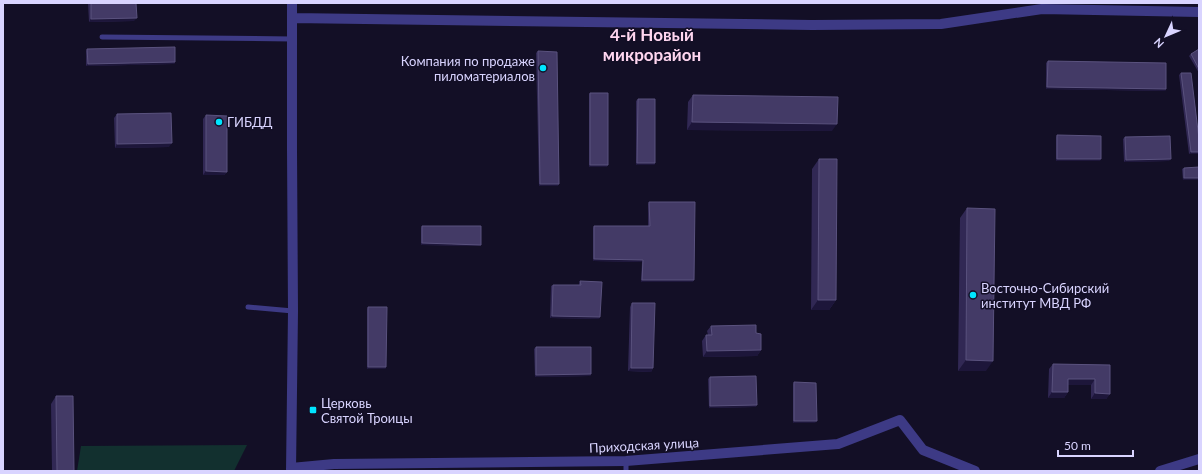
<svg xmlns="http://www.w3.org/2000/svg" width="1202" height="474" font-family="Lato,sans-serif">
  <rect width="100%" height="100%" fill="#130f26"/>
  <path fill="#12302f" d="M 247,445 L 234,471 L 77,471 L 81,446 Z"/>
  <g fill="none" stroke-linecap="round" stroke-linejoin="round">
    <path stroke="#3d3a85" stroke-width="5" d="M 102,37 L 292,39
      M 248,307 L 293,311
      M 626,471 L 626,461"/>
    <path stroke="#3d3a85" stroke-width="10" d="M 292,18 L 812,25 L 941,24 L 1042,9 L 1199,12
      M 291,468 L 334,464 L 626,461 L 838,444 L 900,420 L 923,450 L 975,471
      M 291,471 L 293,311 L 292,150 L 292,3
      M 1160,471 L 1199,459"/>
  </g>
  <path fill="#312854" d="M 88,3 L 136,3 L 134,21 L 89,22 Z
    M 87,49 L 175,62 L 174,64 L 86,66 L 86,51 Z
    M 1199,49 L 1199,73 L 1189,56 L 1191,54 Z
    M 538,51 L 559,184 L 557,186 L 539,186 L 536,53 Z
    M 1048,61 L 1166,89 L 1165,91 L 1046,89 L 1046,63 Z
    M 1181,73 L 1199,139 L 1199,154 L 1189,154 L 1179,75 Z
    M 590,93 L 608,165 L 606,167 L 589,167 L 589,94 Z
    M 693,95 L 832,131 L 687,130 L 688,102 Z
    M 638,99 L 655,163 L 654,165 L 636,165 L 636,101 Z
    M 117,114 L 169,147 L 115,148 L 114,118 Z
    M 206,115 L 227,172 L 224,175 L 203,175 L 203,119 Z
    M 1057,135 L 1100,161 L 1056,161 L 1056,137 Z
    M 1125,137 L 1169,161 L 1124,162 L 1123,139 Z
    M 819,159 L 836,300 L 829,310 L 811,310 L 812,169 Z
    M 1199,167 L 1183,180 L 1182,169 L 1184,168 Z
    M 649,202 L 694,280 L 692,282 L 641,282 L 642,262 L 593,261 L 593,228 L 594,226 L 648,226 L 648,204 Z
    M 967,208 L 986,371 L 958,371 L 960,218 Z
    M 422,226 L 481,245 L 480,246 L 421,245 L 421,228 Z
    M 580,281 L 599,319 L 550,318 L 551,286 L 553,285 L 579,285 L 579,283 Z
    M 632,303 L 653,368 L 651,372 L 628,371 L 630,307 Z
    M 368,307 L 386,367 L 385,369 L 367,369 L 367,309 Z
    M 711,326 L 756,333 L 761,350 L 757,356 L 703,357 L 702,341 L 706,335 L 708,335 L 707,331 Z
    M 536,347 L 591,374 L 590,376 L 535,377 L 534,349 Z
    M 1053,364 L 1110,365 L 1110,394 L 1106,399 L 1091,399 L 1091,385 L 1068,385 L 1068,392 L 1064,398 L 1048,398 L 1049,369 Z
    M 710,377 L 757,405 L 755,407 L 709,408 L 708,379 Z
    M 794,382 L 815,423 L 793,423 L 793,384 Z
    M 56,396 L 74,471 L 52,471 L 51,404 Z"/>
  <path fill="#1d163a" d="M 137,18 L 134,21 L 89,22 L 91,19 Z
    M 175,62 L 174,64 L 86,66 L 88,64 Z
    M 1047,87 L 1166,89 L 1165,91 L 1046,89 Z
    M 692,122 L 837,124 L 832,131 L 687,130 Z
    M 172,143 L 169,147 L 115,148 L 117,144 Z
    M 1191,152 L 1199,152 L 1199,154 L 1189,154 Z
    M 1057,159 L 1101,159 L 1100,161 L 1056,161 Z
    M 1171,159 L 1169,161 L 1124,162 L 1126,160 Z
    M 637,163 L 655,163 L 654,165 L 636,165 Z
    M 590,165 L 608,165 L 606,167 L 589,167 Z
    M 206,171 L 227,172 L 224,175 L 203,175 Z
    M 1184,178 L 1199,178 L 1199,180 L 1183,180 Z
    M 540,184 L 559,184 L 557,186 L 539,186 Z
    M 422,243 L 481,245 L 480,246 L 421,245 Z
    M 594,259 L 643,260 L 642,262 L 593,261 Z
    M 642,280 L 694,280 L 692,282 L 641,282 Z
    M 818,300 L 836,300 L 829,310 L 811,310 Z
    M 552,316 L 600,317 L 599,319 L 550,318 Z
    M 761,350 L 757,356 L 703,357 L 707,351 Z
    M 966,360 L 993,361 L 986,371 L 958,371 Z
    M 368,367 L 386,367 L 385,369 L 367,369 Z
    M 631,368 L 653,368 L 651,372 L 628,371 Z
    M 591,374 L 590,376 L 535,377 L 536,375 Z
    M 1068,379 L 1095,379 L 1091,385 L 1064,385 Z
    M 1052,392 L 1068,392 L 1064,398 L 1048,398 Z
    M 1095,393 L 1110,394 L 1106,399 L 1091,399 Z
    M 757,405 L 755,407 L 709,408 L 710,406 Z
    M 794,421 L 817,421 L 815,423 L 793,423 Z"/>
  <path fill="#433a66" stroke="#5a527e" d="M 91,3 L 136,3 L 137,18 L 91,19 Z
    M 175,47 L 175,62 L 88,64 L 87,49 Z
    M 1199,49 L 1199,69 L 1191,54 Z
    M 538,51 L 557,52 L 559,184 L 540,184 Z
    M 1048,61 L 1166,63 L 1166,89 L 1047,87 Z
    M 1181,73 L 1191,73 L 1199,139 L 1199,152 L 1191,152 Z
    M 590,93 L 608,93 L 608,165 L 590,165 Z
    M 693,95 L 838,97 L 837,124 L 692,122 Z
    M 638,99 L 655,99 L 655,163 L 637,163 Z
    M 171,113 L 172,143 L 117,144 L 117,114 Z
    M 206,115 L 227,116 L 227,172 L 206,171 Z
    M 1057,135 L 1101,136 L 1101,159 L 1057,159 Z
    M 1170,136 L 1171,159 L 1126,160 L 1125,137 Z
    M 819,159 L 837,159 L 836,300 L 818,300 Z
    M 1199,167 L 1199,178 L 1184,178 L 1184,168 Z
    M 649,202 L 695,202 L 694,280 L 642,280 L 643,260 L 594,259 L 594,226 L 650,226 Z
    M 967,208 L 995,209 L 993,361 L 966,360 Z
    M 422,226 L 481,226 L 481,245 L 422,243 Z
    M 580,281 L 602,282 L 600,317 L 552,316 L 553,285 L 581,285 Z
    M 632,303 L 655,303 L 653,368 L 631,368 Z
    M 368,307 L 387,307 L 386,367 L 368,367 Z
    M 756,325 L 756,333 L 761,334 L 761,350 L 707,351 L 706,335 L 712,335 L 711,326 Z
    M 536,347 L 591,347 L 591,374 L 536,375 Z
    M 1053,364 L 1110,365 L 1110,394 L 1095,393 L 1095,379 L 1068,379 L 1068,392 L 1052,392 Z
    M 756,376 L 757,405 L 710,406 L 710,377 Z
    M 794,382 L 816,383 L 817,421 L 794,421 Z
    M 56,396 L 73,396 L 74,471 L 57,471 Z"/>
  <g fill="#00e5ff" stroke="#130f26" stroke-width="1.5">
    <circle cx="543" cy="68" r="4"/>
    <circle cx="219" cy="122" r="4"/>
    <circle cx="973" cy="295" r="4"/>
    <rect x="309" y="406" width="8" height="8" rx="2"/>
  </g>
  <g text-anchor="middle" stroke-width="3" stroke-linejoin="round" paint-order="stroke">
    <g font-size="13" fill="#d9d4ff" stroke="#130f26" text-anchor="start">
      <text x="535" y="66" text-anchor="end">Компания по продаже<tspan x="535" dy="15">пиломатериалов</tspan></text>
      <text x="227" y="127">ГИБДД</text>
      <text x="981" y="293">Восточно-Сибирский<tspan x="981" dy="15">институт МВД РФ</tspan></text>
      <text x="321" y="408">Церковь<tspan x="321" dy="15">Святой Троицы</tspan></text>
    </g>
    <g font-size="13" fill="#d9d4ff" stroke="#130f26">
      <text transform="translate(644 445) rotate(-3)" y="5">Приходская улица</text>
    </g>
    <g font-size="17" font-weight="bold" fill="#ffd6f0" stroke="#130f26">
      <text x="652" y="41">4-й Новый<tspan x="652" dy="20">микрорайон</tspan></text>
    </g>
  </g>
  <rect width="1202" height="474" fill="none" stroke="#d9d4ff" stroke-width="8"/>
  <g transform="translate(1166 36) rotate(226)" stroke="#130f26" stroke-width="3" paint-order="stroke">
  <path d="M0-3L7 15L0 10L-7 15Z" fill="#d9d4ff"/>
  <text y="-6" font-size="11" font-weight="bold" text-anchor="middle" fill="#d9d4ff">N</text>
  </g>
  <path d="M1058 450v6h75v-6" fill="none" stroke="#d9d4ff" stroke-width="2"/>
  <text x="1064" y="450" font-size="12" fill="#d9d4ff" stroke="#130f26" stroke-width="3" paint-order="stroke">50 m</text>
</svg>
